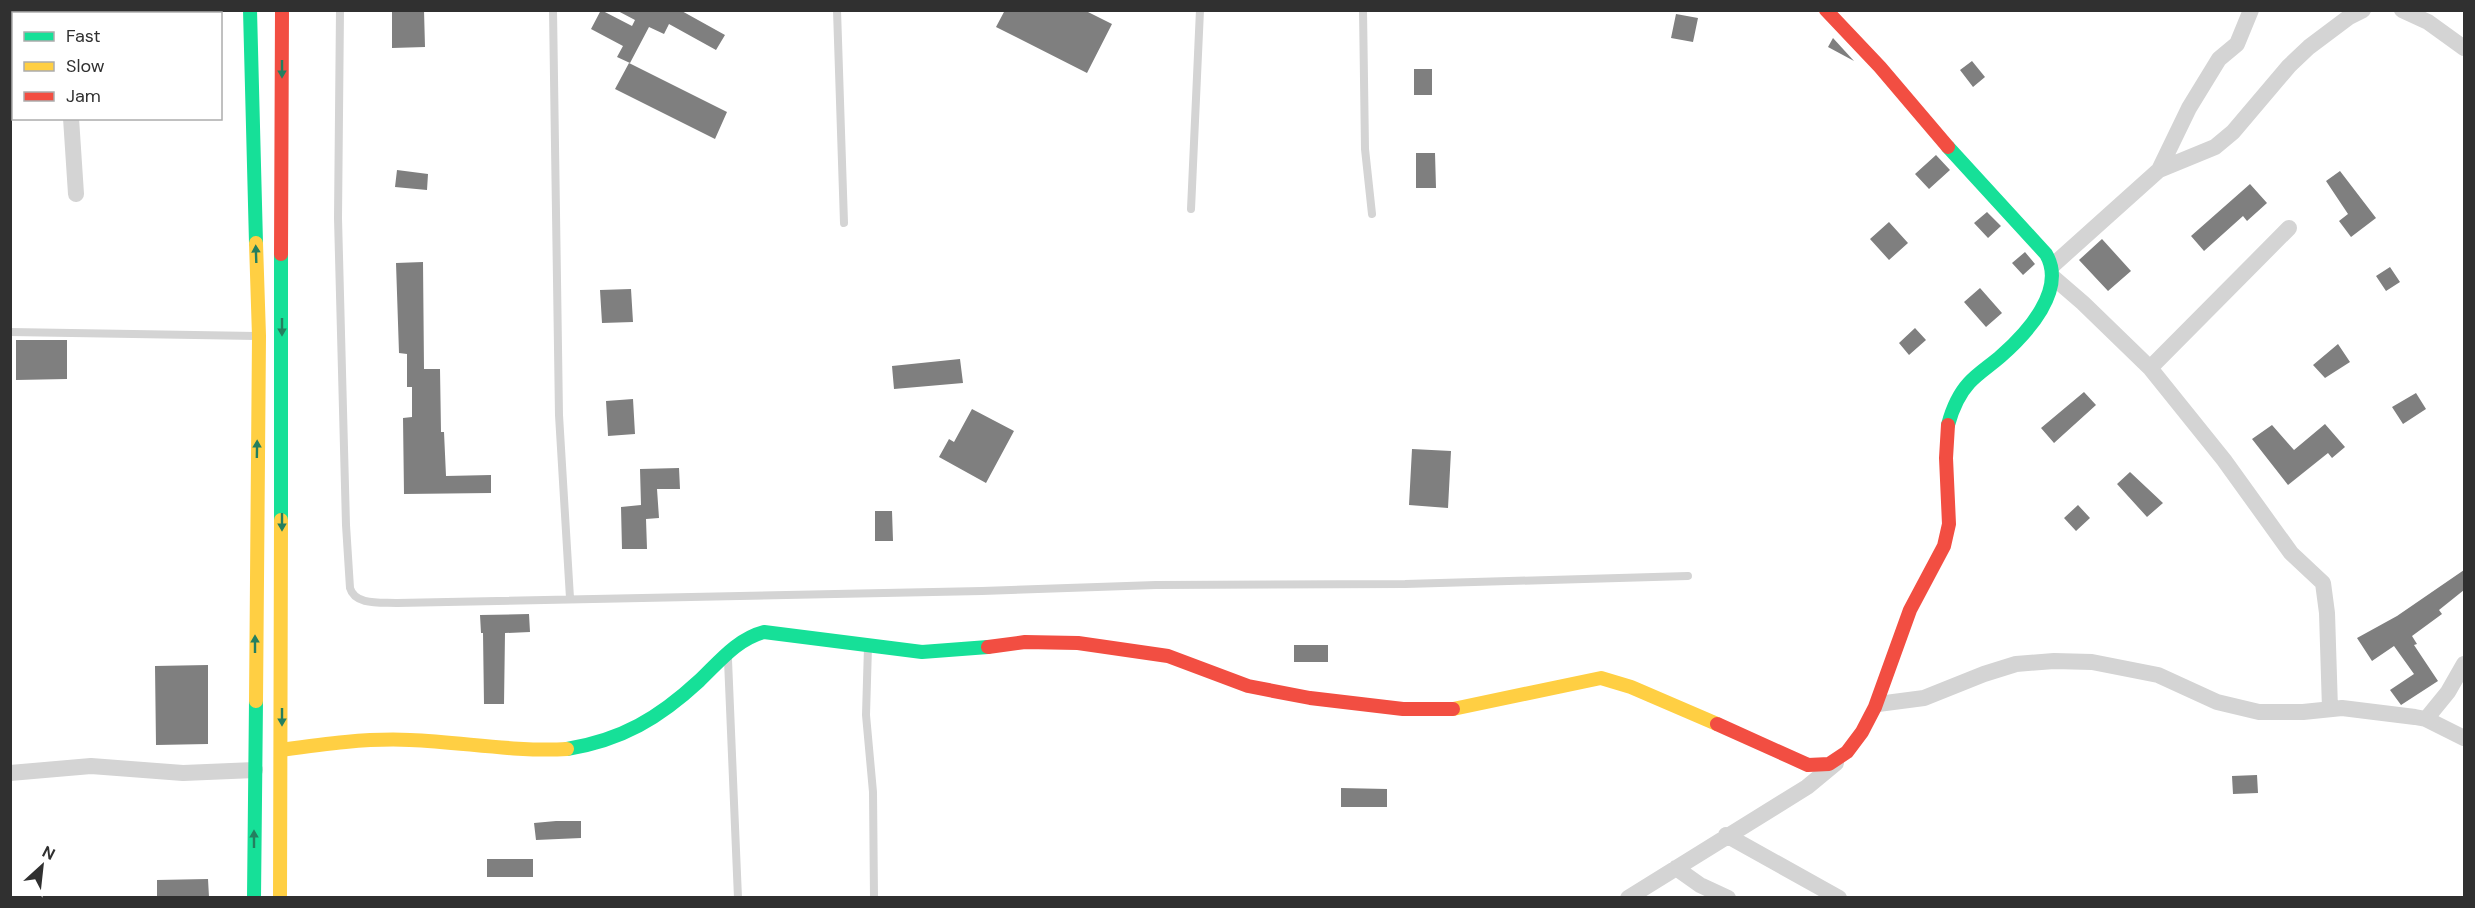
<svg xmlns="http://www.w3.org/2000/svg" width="2475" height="908" font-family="'DM Sans',sans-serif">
  <rect width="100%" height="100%" fill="#fff"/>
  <path fill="#7f7f7f" d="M 392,10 L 424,10 L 425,47 L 392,48 Z
    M 601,10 L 632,26 L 635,20 L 616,10 L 680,10 L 725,35 L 716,50 L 669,24 L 664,34 L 649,27 L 630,63 L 617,57 L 623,46 L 591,29 Z
    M 1005,10 L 1084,10 L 1112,24 L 1087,73 L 996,27 Z
    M 1676,14 L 1698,18 L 1693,42 L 1671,38 Z
    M 1833,38 L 1854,61 L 1828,47 Z
    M 1972,61 L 1985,77 L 1973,87 L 1960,70 Z
    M 629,63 L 727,112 L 715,139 L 615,89 Z
    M 1414,69 L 1432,69 L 1432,95 L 1414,95 Z
    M 1416,153 L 1435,153 L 1436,188 L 1416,188 Z
    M 1936,155 L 1950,170 L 1929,189 L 1915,174 Z
    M 397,170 L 428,174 L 427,190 L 395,187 Z
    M 2340,171 L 2376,218 L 2351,237 L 2339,221 L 2348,214 L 2326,181 Z
    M 2250,184 L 2267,203 L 2247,221 L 2243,216 L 2204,251 L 2191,236 Z
    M 1987,212 L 2001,226 L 1988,238 L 1974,223 Z
    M 1889,222 L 1908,243 L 1889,260 L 1870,239 Z
    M 2102,239 L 2131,271 L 2108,291 L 2079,260 Z
    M 2025,252 L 2035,264 L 2023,275 L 2012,263 Z
    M 423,262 L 424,369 L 440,369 L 441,432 L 444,432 L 446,476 L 491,475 L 491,493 L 404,494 L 403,418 L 412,417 L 412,387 L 407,387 L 407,354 L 399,353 L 396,263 Z
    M 2390,267 L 2400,282 L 2386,291 L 2376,276 Z
    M 1980,288 L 2002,313 L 1986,327 L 1964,302 Z
    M 631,289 L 633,322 L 602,323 L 600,290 Z
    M 1915,328 L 1926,340 L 1909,355 L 1899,343 Z
    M 16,340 L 67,340 L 67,379 L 16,380 Z
    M 2338,344 L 2350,362 L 2325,378 L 2313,365 Z
    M 960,359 L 963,383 L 894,389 L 892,366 Z
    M 2084,392 L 2096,405 L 2054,443 L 2041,428 Z
    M 2416,393 L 2426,409 L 2403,424 L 2392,407 Z
    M 633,399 L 635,434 L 608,436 L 606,401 Z
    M 972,409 L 1014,431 L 986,483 L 939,457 L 949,439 L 954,442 Z
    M 2325,424 L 2345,447 L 2332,458 L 2328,453 L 2288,485 L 2252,439 L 2272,425 L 2294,450 Z
    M 1412,449 L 1451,451 L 1448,508 L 1409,505 Z
    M 679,468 L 680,489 L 657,489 L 659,518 L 646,519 L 647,549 L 622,549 L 621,507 L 641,505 L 640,469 Z
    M 2130,472 L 2163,503 L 2147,517 L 2117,484 Z
    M 2078,505 L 2090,518 L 2076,531 L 2064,518 Z
    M 875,511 L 892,511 L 893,541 L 875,541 Z
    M 2464,570 L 2464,590 L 2439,610 L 2442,614 L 2412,636 L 2417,644 L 2414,645 L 2438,681 L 2401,705 L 2390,690 L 2414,674 L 2394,646 L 2372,661 L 2357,638 L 2397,616 Z
    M 529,614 L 530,632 L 505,633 L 504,704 L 484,704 L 483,633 L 481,633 L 480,615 Z
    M 1294,645 L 1328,645 L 1328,662 L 1294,662 Z
    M 208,665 L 208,744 L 156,745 L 155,666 Z
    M 2257,775 L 2258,793 L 2233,794 L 2232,776 Z
    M 1341,788 L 1387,789 L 1387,807 L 1341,807 Z
    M 556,821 L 581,821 L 581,838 L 536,840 L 534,823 Z
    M 487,859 L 533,859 L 533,877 L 487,877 Z
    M 208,879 L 209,897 L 157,897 L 157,880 Z"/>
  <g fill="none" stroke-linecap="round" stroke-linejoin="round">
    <path stroke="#d4d4d4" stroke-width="8" d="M 340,10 L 338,218 L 346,525 L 350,588 C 355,606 382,602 397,603 L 982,591 L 1156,585 L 1405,584 L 1688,576
      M 553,10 L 559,415 L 570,598
      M 837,10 L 844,223
      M 1363,10 L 1365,149 L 1372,214
      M 1191,209 L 1200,10
      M 10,332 L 256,336
      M 868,646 L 866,715 L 873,792 L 874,898
      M 728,660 L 738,898"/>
    <path stroke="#d4d4d4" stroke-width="16" d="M 2402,10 L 2428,22 L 2464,48
      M 65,14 L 65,10
      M 71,118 L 76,194
      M 2159,170 L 2189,108 L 2219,59 L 2237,44 L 2251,10
      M 2052,266 L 2159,170 L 2215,147 L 2233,132 L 2289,66 L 2309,47 L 2349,17 L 2363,10
      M 2054,278 L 2083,303 L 2150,368 L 2224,460 L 2291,553 L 2323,583 L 2327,613 L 2330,709
      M 2150,368 L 2289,228
      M 1878,704 L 1924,698 L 1984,674 L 2016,664 L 2054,661 L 2092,662 L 2158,675 L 2217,702 L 2259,712 L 2303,712 L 2342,708 L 2415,717 L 2426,719 L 2464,738
      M 2426,719 L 2448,692 L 2464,664
      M 10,773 L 91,766 L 183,773 L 255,770
      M 1726,835 L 1839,898
      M 1676,868 L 1700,885 L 1728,898
      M 1628,898 L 1807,787 L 1836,763"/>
    <path stroke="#16e098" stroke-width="14" d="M 250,10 L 256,243
      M 1948,147 L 2046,254 C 2067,290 2027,333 2001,356 C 1991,365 1978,373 1969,383 C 1958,395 1952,410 1948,425
      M 281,520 L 281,254
      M 567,749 C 622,740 659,718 699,681 C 719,662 737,639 764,632 L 922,652 L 988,647
      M 254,898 L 256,701"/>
    <path stroke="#ffcf43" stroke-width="14" d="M 256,701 L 259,336 L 256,243
      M 1453,709 L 1601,678 L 1631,687 L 1717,724
      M 281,750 C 324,744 367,738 410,740 C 463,742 514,752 567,749
      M 280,898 L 281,520"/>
    <path stroke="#f24e42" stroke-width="14" d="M 1826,10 L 1880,67 L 1948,147
      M 281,254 L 282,10
      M 988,647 L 1025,642 L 1078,643 L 1168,656 L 1248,686 L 1310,698 L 1403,709 L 1453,709
      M 1717,724 L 1808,765 L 1829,764 L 1847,752 L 1862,732 L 1875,707 L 1910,610 L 1944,546 L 1949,524 L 1946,458 L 1948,425"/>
  </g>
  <defs><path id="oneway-solid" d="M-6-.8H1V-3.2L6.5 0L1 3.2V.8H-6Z" transform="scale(1.5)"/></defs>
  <g fill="#247f5f">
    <use href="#oneway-solid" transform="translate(282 69) rotate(90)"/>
    <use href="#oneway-solid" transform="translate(256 254) rotate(-92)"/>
    <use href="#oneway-solid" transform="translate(282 327) rotate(90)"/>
    <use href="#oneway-solid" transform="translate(257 449) rotate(-89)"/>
    <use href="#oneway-solid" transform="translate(282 522) rotate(90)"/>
    <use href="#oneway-solid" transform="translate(255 644) rotate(-90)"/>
    <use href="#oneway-solid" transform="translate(282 717) rotate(90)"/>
    <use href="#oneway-solid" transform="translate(254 839) rotate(-90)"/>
  </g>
  <rect width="2475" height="908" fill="none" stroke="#303030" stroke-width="24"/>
  <rect x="12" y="12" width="210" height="108" fill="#ffffff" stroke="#acacac" stroke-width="1.5"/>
  <rect x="24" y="32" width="30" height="9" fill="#16e098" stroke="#acacac" stroke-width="1.5"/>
  <text x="66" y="42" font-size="18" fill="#303030">Fast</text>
  <rect x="24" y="62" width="30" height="9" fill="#ffcf43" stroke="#acacac" stroke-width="1.5"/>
  <text x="66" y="72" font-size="18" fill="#303030">Slow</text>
  <rect x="24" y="92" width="30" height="9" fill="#f24e42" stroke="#acacac" stroke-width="1.5"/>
  <text x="66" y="102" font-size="18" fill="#303030">Jam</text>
  <g transform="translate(42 866) rotate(27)" stroke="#ffffff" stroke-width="4.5" paint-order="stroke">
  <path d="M0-4.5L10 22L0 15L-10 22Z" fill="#303030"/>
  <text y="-9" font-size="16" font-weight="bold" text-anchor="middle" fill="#303030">N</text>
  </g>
</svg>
